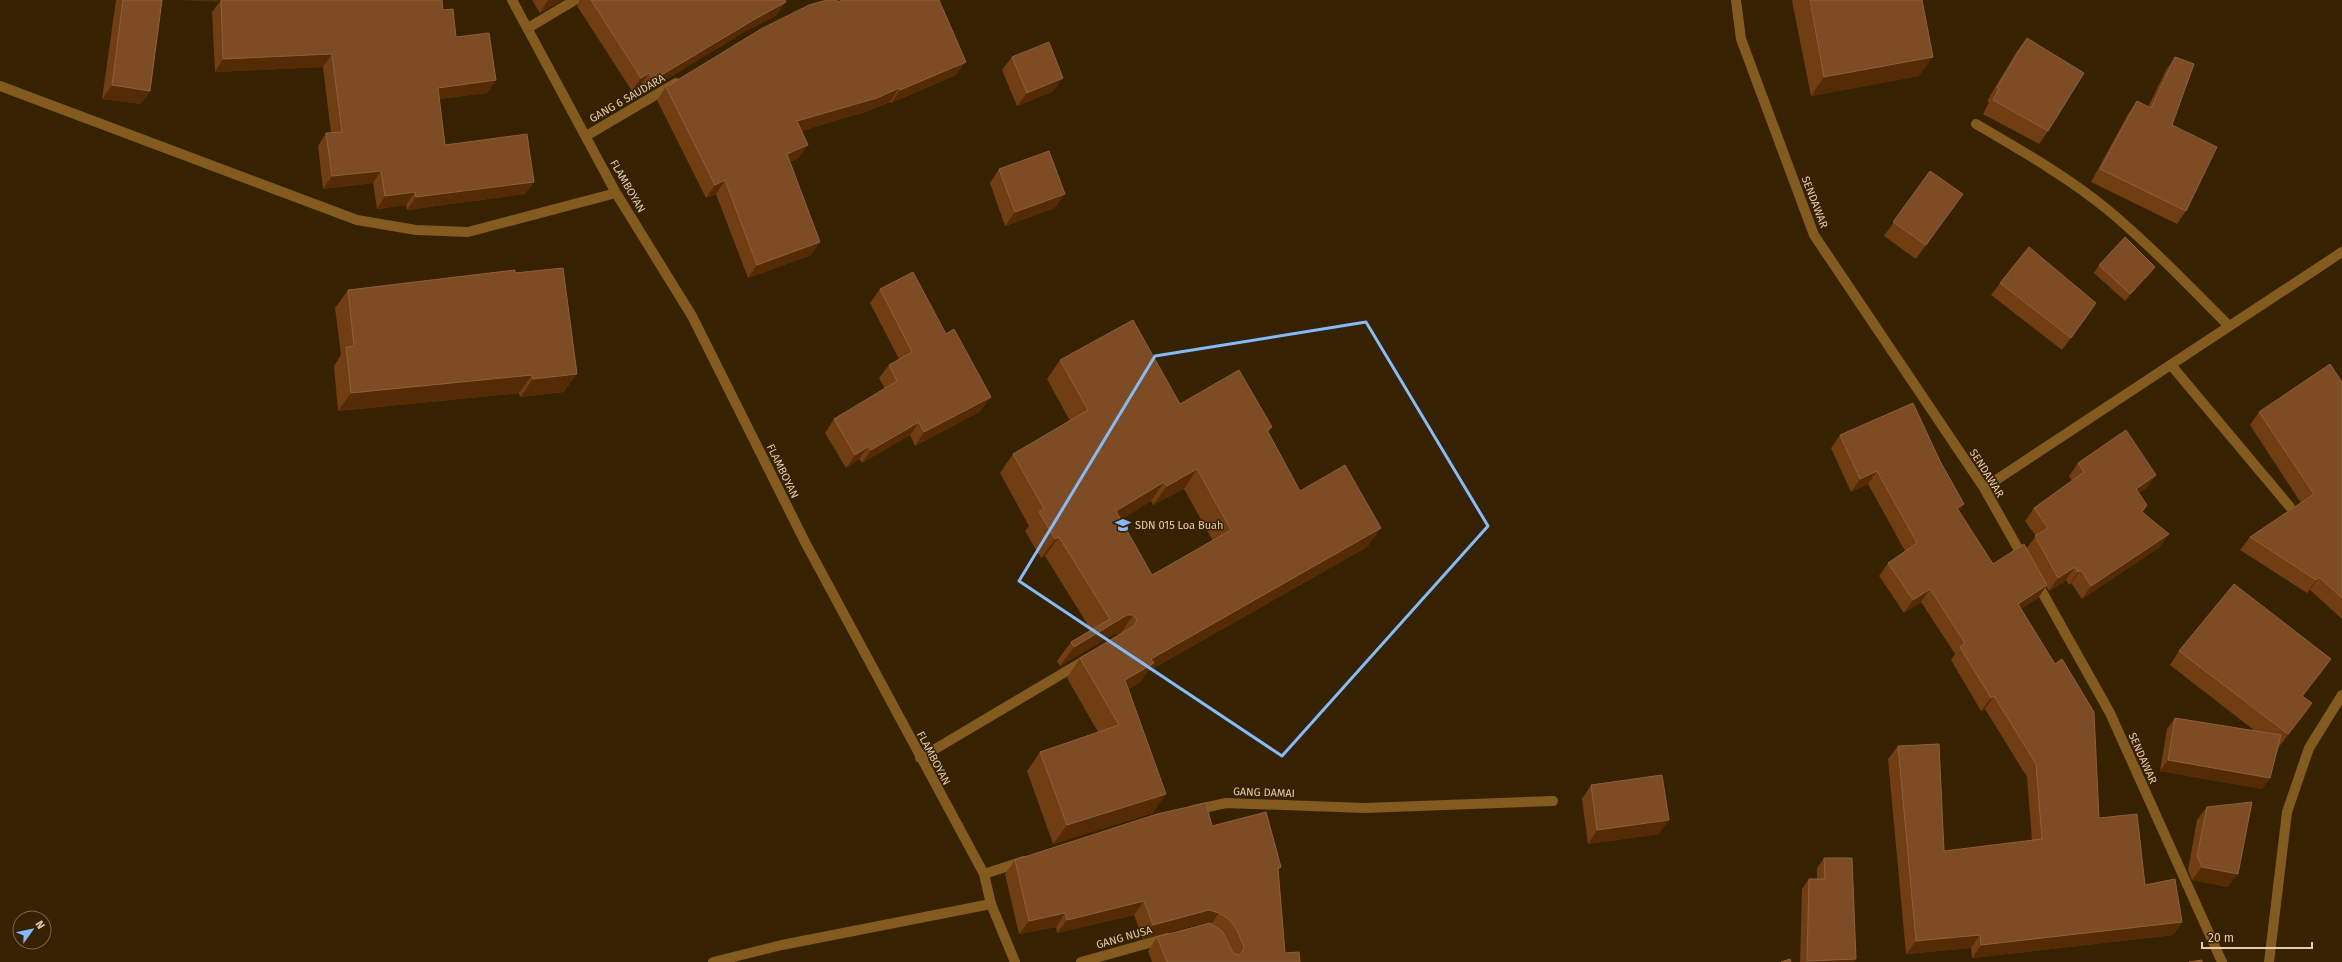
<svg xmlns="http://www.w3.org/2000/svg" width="2342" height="962" font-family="'Fira Sans',sans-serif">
  <rect width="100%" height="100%" fill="#362101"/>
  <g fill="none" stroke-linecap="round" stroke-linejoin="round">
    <path stroke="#845b1e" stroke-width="10" d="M 920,758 L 1087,659
      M 713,962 L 782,945 L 991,904"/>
    <path stroke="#845b1e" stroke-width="10" d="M 512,0 L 616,193 L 692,316 L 805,542 L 984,874 L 991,904 L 1015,962
      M 1736,0 L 1741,39 L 1814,235 L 1984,488 L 2024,559
      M 528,28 L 575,0
      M 0,86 L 357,220 L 416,230 L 468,232 L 616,193
      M 1976,124 C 2022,151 2068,177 2108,210 C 2151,246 2190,287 2229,326
      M 586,136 L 676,83
      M 2171,365 L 2290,507
      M 1984,488 L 2342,252
      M 2036,581 L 2110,713 L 2222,962
      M 1194,810 L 1226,803 L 1365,808 L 1553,801
      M 984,874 L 1024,861
      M 1081,962 L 1167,938
      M 2269,962 L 2287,812 L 2309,748 L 2342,695"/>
  </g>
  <path fill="#713d13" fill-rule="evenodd" d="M 116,0 L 162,0 L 150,91 L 141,104 L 102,99 Z
    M 221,0 L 443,10 L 456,37 L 496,80 L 487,93 L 439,99 L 445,145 L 534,182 L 525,194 L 407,210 L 406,205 L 377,209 L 373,183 L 323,189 L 318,146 L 326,133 L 331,133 L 323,67 L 215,72 L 212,12 Z
    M 532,0 L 562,0 L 540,13 Z
    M 581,0 L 785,0 L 777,15 L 746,31 L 644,93 L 640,86 L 632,91 L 577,6 Z
    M 1793,0 L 1922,0 L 1919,76 L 1811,96 L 1792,1 Z
    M 838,2 L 956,75 L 891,103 L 890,102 L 868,111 L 801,131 L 808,145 L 798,158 L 790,162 L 811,255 L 748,278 L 716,194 L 706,198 L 657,100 L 666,87 Z
    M 2027,38 L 2048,131 L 2039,144 L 1983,114 L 1989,102 L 1987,101 L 2017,51 Z
    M 1012,57 L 1054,91 L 1017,106 L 1002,70 Z
    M 2175,57 L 2172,125 L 2186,211 L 2177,224 L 2091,182 L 2128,114 L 2137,101 L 2148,107 L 2166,70 Z
    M 999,169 L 1055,208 L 1005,226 L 990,183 Z
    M 1930,171 L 1963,194 L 1916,259 L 1884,236 Z
    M 2099,265 L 2155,267 L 2150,274 L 2125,301 L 2094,273 Z
    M 515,273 L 564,392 L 520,397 L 519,393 L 338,411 L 334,366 L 341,355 L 335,308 L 348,290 Z
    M 2000,283 L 2088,315 L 2062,350 L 1991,295 Z
    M 880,289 L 981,411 L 915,446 L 910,435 L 862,463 L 859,459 L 846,468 L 825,433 L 834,419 L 885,389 L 879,378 L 889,365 L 899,359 L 870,303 Z
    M 1060,360 L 1180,404 L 1272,427 L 1268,432 L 1300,491 L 1381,528 L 1367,547 L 1147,672 L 1140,682 L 1129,689 L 1153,813 L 1053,844 L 1027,771 L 1040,752 L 1098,732 L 1067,678 L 1080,658 L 1120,635 L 1114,634 L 1060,666 L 1057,661 L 1071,642 L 1091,630 L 1045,556 L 1041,558 L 1025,531 L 1029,526 L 1000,473 L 1013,454 L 1070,421 L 1047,379 ZM 1184,489 L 1213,541 L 1152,575 L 1120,520 L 1151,501 L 1153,505 Z
    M 2342,382 L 2342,619 L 2310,590 L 2307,593 L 2240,550 L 2250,537 L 2301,503 L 2250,425 L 2259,412 Z
    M 1840,435 L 1940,461 L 1964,504 L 1959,511 L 1993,564 L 2027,548 L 2036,536 L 2025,521 L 2034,508 L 2072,481 L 2069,476 L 2078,463 L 2147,488 L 2139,493 L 2142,512 L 2160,547 L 2082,599 L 2071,583 L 2069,585 L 2066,580 L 2049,591 L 2046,586 L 2038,598 L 2021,609 L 2099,818 L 2145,885 L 2182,922 L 2173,935 L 1972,958 L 1971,948 L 1906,954 L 1888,759 L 1898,746 L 1944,851 L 2032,841 L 2027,777 L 1985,709 L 1981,711 L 1951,660 L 1955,654 L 1921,602 L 1904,613 L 1879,576 L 1888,563 L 1905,551 L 1868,484 L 1851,492 L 1831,448 Z
    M 2179,651 L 2321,673 L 2303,696 L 2303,717 L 2278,748 L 2277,747 L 2262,789 L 2160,771 L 2167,729 L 2175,718 L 2255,731 L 2170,665 Z
    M 1591,785 L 1659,834 L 1588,844 L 1582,799 Z
    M 2207,807 L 2228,887 L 2192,880 L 2188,870 L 2197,820 Z
    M 1212,826 L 1281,867 L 1278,871 L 1285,953 L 1300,962 L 1152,962 L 1148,951 L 1157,937 L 1205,925 L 1200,924 L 1143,939 L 1134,915 L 1057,933 L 1056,927 L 1019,934 L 1005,874 L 1015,860 Z
    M 1824,858 L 1854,962 L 1800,962 L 1802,889 L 1809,879 L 1817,879 L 1817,868 Z"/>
  <path fill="#542b05" d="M 175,0 L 220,0 L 218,2 Z
    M 548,0 L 562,0 L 540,13 Z
    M 786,2 L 777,15 L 746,31 L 644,93 L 653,80 L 755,19 Z
    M 332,54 L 323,67 L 215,72 L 223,59 Z
    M 1933,57 L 1919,76 L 1811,96 L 1824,77 Z
    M 966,62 L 956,75 L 891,103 L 900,90 Z
    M 649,73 L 640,86 L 632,91 L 641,78 Z
    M 1063,78 L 1054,91 L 1017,106 L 1027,93 Z
    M 496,80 L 487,93 L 429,100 L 438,88 Z
    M 112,85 L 150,91 L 141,104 L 102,99 Z
    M 899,88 L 890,102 L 868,111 L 788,135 L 797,121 Z
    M 808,145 L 798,158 L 777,167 L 787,154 Z
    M 381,171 L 373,183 L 323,189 L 332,176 Z
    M 725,180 L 716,194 L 706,198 L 715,185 Z
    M 534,182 L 525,194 L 407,210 L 416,197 Z
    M 415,192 L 406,205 L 377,209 L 385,196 Z
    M 1065,194 L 1055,208 L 1005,226 L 1015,212 Z
    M 820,242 L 811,255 L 748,278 L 757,265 Z
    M 2155,267 L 2150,274 L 2125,301 L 2130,294 Z
    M 2096,303 L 2088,315 L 2062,350 L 2071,338 Z
    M 577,374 L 564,392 L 520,397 L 533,379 Z
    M 532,375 L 519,393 L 338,411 L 351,393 Z
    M 991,397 L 981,411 L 915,446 L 924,432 Z
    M 919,422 L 910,435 L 862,463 L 871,450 Z
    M 869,446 L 859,459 L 846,468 L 855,455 Z
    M 1197,469 L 1184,489 L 1153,505 L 1167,486 Z
    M 1877,471 L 1868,484 L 1851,492 L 1860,479 Z
    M 2156,475 L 2147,488 L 2127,502 L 2136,489 Z
    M 1164,482 L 1151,501 L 1102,531 L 1116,511 Z
    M 1964,504 L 1954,517 L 1957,508 Z
    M 1381,528 L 1367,547 L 1147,672 L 1140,682 L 1112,699 L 1125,680 L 1151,659 Z
    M 2169,534 L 2160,547 L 2082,599 L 2091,586 Z
    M 1059,537 L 1045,556 L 1041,558 L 1055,539 Z
    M 2075,567 L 2066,580 L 2049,591 L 2058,578 Z
    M 2081,570 L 2071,583 L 2069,585 L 2078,572 Z
    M 2319,577 L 2310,590 L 2307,593 L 2316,580 Z
    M 2047,585 L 2038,598 L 2009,617 L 2018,604 Z
    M 1930,589 L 1921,602 L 1904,613 L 1913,600 Z
    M 1127,615 L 1133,615 L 1120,634 L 1114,634 L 1060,666 L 1074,647 Z
    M 2331,659 L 2321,673 L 2293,709 L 2302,696 Z
    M 1994,696 L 1985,709 L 1981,711 L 1991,698 Z
    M 2312,703 L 2303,717 L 2278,748 L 2288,734 Z
    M 2168,760 L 2270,778 L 2262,789 L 2160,771 Z
    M 1166,794 L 1153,813 L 1053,844 L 1067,825 Z
    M 1669,820 L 1659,834 L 1588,844 L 1597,830 Z
    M 2202,867 L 2238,874 L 2228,887 L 2192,880 Z
    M 1144,901 L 1134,915 L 1057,933 L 1067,920 Z
    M 1209,910 L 1219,913 L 1210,926 L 1200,924 L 1143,939 L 1153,925 Z
    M 1065,913 L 1056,927 L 1019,934 L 1029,921 Z
    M 2182,922 L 2173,935 L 1972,958 L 1981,945 Z
    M 1980,935 L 1971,948 L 1906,954 L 1916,941 Z
    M 1856,959 L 1854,962 L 1807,962 L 1807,961 Z"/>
  <path fill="#7d4c24" stroke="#8e603a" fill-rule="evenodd" d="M 123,0 L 162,0 L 150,91 L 112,85 Z
    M 221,0 L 442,0 L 443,10 L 453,9 L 456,37 L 489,33 L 496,80 L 438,88 L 445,145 L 527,134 L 534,182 L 416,197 L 415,192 L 385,196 L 381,171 L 332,176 L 326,133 L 342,132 L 332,54 L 223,59 Z
    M 591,0 L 785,0 L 786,2 L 755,19 L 653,80 L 649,73 L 641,78 Z
    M 827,0 L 837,0 L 838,2 L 842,0 L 939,0 L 966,62 L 900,90 L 899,88 L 877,98 L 797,121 L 808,145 L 787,154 L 820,242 L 757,265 L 725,180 L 715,185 L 666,87 L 761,29 L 809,5 Z
    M 1810,0 L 1922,0 L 1933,57 L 1824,77 Z
    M 2027,38 L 2084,73 L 2048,131 L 1993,100 L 1999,89 L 1997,87 Z
    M 1049,42 L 1063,78 L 1027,93 L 1012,57 Z
    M 2175,57 L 2194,64 L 2172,125 L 2217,147 L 2186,211 L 2100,169 L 2137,101 L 2151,108 Z
    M 1049,151 L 1065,194 L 1015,212 L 999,169 Z
    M 1930,171 L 1963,194 L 1926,245 L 1893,222 Z
    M 2125,237 L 2155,267 L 2130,294 L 2099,265 Z
    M 2029,247 L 2096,303 L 2071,338 L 2000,283 Z
    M 563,268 L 577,374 L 533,379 L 532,375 L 351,393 L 346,347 L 354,346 L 348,290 L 515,270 L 515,273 Z
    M 913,272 L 946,334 L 954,329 L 991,397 L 924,432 L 919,422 L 871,450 L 869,446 L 855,455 L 834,419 L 897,381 L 889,365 L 912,352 L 880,289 Z
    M 1133,320 L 1180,404 L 1239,370 L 1272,427 L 1267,430 L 1300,491 L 1345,465 L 1381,528 L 1151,659 L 1154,663 L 1125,680 L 1166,794 L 1067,825 L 1040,752 L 1119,725 L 1080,658 L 1134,626 L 1137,620 L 1133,615 L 1127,615 L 1074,647 L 1071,642 L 1110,619 L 1059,537 L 1055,539 L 1039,512 L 1044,509 L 1013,454 L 1088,410 L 1060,360 ZM 1197,469 L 1231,530 L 1152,575 L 1116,511 L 1164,482 L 1167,486 Z
    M 2330,364 L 2342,382 L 2342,598 L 2319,577 L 2316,580 L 2250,537 L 2314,494 L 2259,412 Z
    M 1913,403 L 1940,461 L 1964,504 L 1957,508 L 1993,564 L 2024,544 L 2047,585 L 2018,604 L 2055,664 L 2062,659 L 2094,712 L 2099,818 L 2137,814 L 2145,885 L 2175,879 L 2182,922 L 1981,945 L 1980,935 L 1916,941 L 1898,746 L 1939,744 L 1944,851 L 2042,839 L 2036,764 L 1994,696 L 1991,698 L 1960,647 L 1965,643 L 1930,589 L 1913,600 L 1888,563 L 1917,543 L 1877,471 L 1860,479 L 1840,435 Z
    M 2126,430 L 2156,475 L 2136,489 L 2147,505 L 2142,512 L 2169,534 L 2091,586 L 2081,570 L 2078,572 L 2075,567 L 2058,578 L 2035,536 L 2048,528 L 2034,508 L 2084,472 L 2078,463 Z
    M 2234,584 L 2331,659 L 2302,696 L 2312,703 L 2288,734 L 2179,651 Z
    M 2175,718 L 2281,735 L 2270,778 L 2168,760 Z
    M 1662,775 L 1669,820 L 1597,830 L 1591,785 Z
    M 2252,802 L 2238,874 L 2202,867 L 2197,856 L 2207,807 Z
    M 1206,803 L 1212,826 L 1266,812 L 1281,867 L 1278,868 L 1285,953 L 1299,952 L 1300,962 L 1167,962 L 1157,937 L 1210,923 L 1223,932 L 1233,953 L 1239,955 L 1242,953 L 1244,947 L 1237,930 L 1230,920 L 1219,913 L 1209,910 L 1153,925 L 1144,901 L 1067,920 L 1065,913 L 1029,921 L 1015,860 L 1157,814 Z
    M 1824,858 L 1852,858 L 1856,959 L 1807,961 L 1809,879 L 1825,879 Z
    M 1790,959 L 1791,962 L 1781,962 Z
    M 2202,960 L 2202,962 L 2189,962 Z"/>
  <path fill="none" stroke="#84bcfb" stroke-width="3" stroke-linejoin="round" d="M 1366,322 L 1488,526 L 1282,756 L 1019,581 L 1155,356 Z"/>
  <defs>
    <symbol id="school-bare" viewBox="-9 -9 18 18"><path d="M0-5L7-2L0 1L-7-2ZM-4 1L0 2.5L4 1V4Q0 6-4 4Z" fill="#84bcfb" stroke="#362101" stroke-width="2.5" paint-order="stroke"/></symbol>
  </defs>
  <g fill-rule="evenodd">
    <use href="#school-bare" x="1112" y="514" width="22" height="22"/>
  </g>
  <g text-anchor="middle" stroke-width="3" stroke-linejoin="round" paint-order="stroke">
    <g font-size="11" fill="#e5cdb1" stroke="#362101">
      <text transform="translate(627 98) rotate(-30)" y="4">GANG 6 SAUDARA</text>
      <text transform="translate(628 186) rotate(60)" y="4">FLAMBOYAN</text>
      <text transform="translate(1815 202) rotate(69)" y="4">SENDAWAR</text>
      <text transform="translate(783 471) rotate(64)" y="4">FLAMBOYAN</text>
      <text transform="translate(1987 473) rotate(58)" y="4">SENDAWAR</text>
      <text transform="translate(934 758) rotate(62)" y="4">FLAMBOYAN</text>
      <text transform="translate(2143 758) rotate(66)" y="4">SENDAWAR</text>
      <text transform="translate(1264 792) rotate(2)" y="4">GANG DAMAI</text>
      <text transform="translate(1124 937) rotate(-16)" y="4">GANG NUSA</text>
    </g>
    <g font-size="11" fill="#e5cdb1" stroke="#362101" text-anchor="start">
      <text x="1135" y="529">SDN 015 Loa Buah</text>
    </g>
  </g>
  <g transform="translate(32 930) rotate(57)"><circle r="19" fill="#362101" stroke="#7c6647"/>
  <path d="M0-3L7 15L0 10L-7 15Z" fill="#84bcfb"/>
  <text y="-6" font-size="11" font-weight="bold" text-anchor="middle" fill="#e5cdb1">N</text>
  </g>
  <path d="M2202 942v6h110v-6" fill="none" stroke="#e5cdb1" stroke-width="2"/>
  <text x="2208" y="942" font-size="12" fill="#e5cdb1" stroke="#362101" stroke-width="3" paint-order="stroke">20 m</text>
</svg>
